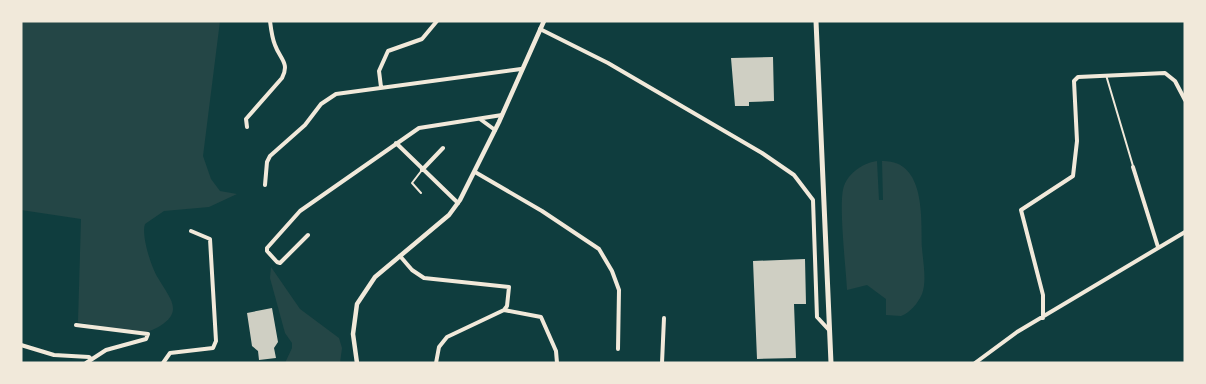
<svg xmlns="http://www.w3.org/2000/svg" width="1206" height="384" font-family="'Nunito Sans',sans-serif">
  <rect width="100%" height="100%" fill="#0f3d3e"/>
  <path fill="#244646" d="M 21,21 L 220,21 L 203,156 L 211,179 L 220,191 L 237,194 L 209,207 L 164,211 L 145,224 C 141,235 151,267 158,278 C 168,296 185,311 160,326 C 153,330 146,333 138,333 C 118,332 98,326 78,322 L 81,219 L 21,210 Z
    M 877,161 L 879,200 L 883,200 L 882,161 C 926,160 921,218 922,248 C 923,262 927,281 922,294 C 918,303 910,313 901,316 L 886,315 L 886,299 L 867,285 L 847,290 C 846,268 838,202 844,186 C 849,172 864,163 877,161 Z
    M 271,267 L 300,309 L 339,338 L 342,348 L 340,363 L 285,363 L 292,348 L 292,343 L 285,333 L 270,278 Z"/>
  <path fill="#cfcfc3" d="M 773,57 L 774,101 L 749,102 L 749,106 L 735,106 L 731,58 Z
    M 805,259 L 806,304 L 794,304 L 796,358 L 757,359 L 753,261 Z
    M 272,308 L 278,342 L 274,348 L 276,358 L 259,360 L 258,351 L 252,346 L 247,313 Z"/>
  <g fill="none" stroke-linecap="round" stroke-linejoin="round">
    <path stroke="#f1e9da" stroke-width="2" d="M 1106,75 L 1133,166
      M 421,193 L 412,183 L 422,170"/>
    <path stroke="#f1e9da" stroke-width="4" d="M 540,29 L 608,63 L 762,153 L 794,175 L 813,200 L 817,317 L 829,330
      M 381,87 L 379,71 L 388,51 L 422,39 L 437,21
      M 480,119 L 495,130
      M 247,127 L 246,119 L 282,78 C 290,63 280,59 275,45 C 272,38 271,29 270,21
      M 396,143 L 458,203
      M 1133,167 L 1158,247
      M 422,170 L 443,148
      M 475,172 L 542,211 L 599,249 L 612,271 L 619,290 L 618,349
      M 265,185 L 267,162 L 270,156 L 305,125 L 321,104 L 336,94 L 521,69
      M 308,235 L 280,263 L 277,262 L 267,251 L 267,248 L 300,211 L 419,128 L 502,115
      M 400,256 L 412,270 L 424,278 L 509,287 L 507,306 L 504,310 L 447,337 L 439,347 L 436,363
      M 504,310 L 541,317 L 556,351 L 557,363
      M 1043,318 L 1043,295 L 1021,210 L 1073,176 L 1077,141 L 1074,81 L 1078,77 L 1165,73 L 1175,81 L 1185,100
      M 76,325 L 148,334 L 146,339 L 106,350 L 86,363
      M 21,345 L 54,355 L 89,357 L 91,359
      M 163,363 L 170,353 L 213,348 L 216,341 L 210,239 L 191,231
      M 662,363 L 664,318
      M 975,363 L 1017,332 L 1185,232"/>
    <path stroke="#f1e9da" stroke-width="4.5" d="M 357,363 L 353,334 L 357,304 L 375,277 L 449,215 L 460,200 L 499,122 L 544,21"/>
    <path stroke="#f1e9da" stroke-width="5" d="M 816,21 L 831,363"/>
  </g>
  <rect width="1206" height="384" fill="none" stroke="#f1e9da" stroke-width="45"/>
</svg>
